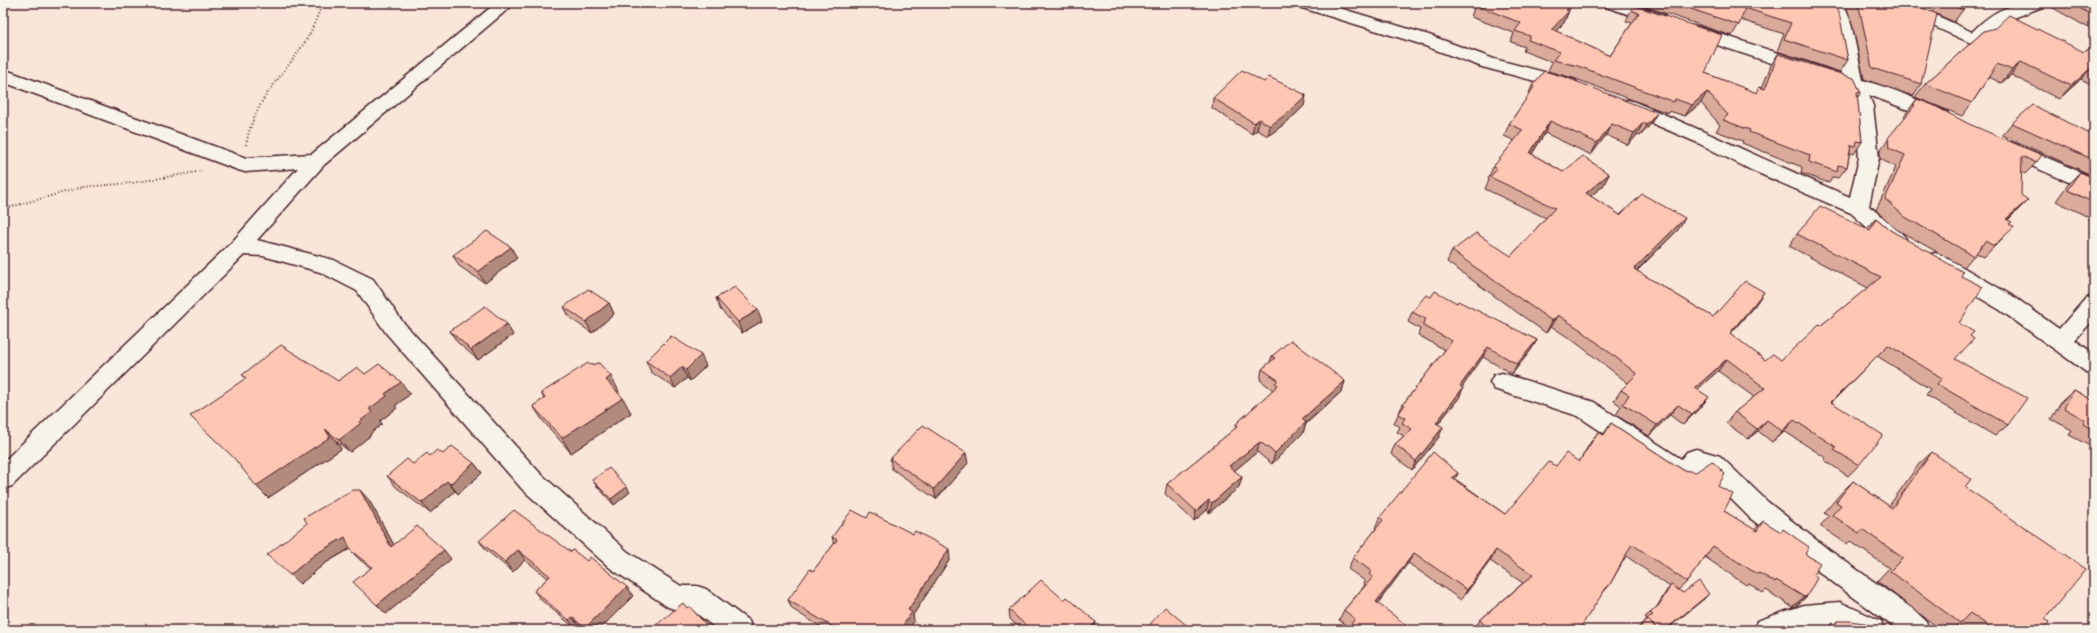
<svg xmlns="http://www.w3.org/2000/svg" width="2097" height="633" font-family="'Balsamiq Sans',sans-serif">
  <rect width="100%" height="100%" fill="#f9e6d8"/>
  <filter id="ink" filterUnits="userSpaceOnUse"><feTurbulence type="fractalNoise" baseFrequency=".025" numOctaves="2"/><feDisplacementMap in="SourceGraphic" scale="8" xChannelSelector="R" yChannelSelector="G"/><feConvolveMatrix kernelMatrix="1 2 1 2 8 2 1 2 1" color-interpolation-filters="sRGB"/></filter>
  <g filter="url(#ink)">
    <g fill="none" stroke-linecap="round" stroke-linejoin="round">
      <defs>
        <path id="minor" d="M 496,3 L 515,3 L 324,165 L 257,240 L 334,260 L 373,279 L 402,321 L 540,473 L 628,552 L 681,586 L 697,586 L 706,589 L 749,621 L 752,630 L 718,630 L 692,610 L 677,610 L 668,607 L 610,568 L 522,489 L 386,333 L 357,291 L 320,272 L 263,256 L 244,255 L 12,486 L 3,489 L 3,462 L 232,242 L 298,168 L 245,172 L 238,170 L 3,82 L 3,69 L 246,158 L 312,154 Z
          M 1296,3 L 1323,3 L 1429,35 L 1494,59 L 1575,80 L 1578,84 L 1575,88 L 1569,90 L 1482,67 L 1417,43 L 1299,7 Z
          M 1603,3 L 1629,3 L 1664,15 L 1667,19 L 1664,23 L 1658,24 L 1606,7 Z
          M 1826,3 L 1844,3 L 1851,23 L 1863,80 L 1894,90 L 1947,112 L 1949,116 L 1947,120 L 1940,122 L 1869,95 L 1873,106 L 1879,158 L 1869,206 C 1877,213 1903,232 1906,239 L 1903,244 L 1896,247 L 1889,244 L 1881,240 L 1851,213 L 1751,170 L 1698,143 L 1621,110 L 1619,106 L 1621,102 L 1628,100 L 1635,102 C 1707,132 1778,166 1850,197 L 1859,158 L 1855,106 L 1847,88 L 1687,35 L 1684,31 L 1687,27 L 1693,26 L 1699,27 L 1842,74 L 1833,23 Z
          M 1887,3 L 1910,3 L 1972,32 C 1996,8 2011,3 2045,3 L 2042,7 L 2001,23 L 1984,40 L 1971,43 L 1890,7 Z
          M 2011,142 L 2094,178 L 2094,193 L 2004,154 L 2001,149 L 2004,144 Z
          M 1935,253 L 1942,255 L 2016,298 L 2059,329 L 2086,298 L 2094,296 L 2094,319 L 2075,340 L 2094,354 L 2094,375 L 2086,372 L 2000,310 L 1928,267 L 1924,261 L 1928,255 Z
          M 1502,373 L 1594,402 L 1681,459 L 1687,452 L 1696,449 L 1720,456 L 1768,502 L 1829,550 L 1913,609 L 1926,621 L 1929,630 L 1898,630 L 1811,566 L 1750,518 L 1703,471 L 1701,471 C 1692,480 1687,485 1674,480 L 1578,416 L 1494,389 L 1490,382 L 1494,375 Z
          M 1840,602 L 1881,621 L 1884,630 L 1843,630 L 1838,628 L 1811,630 L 1754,630 L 1757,621 L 1804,605 Z"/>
      </defs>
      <use href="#minor" stroke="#4a1f2b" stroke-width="3"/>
      <path stroke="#4a1f2b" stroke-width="2" stroke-dasharray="1 2.5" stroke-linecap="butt" d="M 246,145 C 255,96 284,77 308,37 C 314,26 318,14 323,3
        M 3,209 L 83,187 L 132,183 L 202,171"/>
      <use href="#minor" fill="#f7f3e8" fill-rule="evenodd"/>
    </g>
    <path fill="#daaa9a" stroke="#4a1f2b" d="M 1642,3 L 1836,3 L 1848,60 L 1840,72 L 1777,51 L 1784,34 L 1741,20 L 1732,36 L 1641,5 Z
      M 1845,3 L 1911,3 L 1921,84 L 1913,96 L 1864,79 L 1852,23 Z
      M 1938,3 L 1968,3 L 1954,22 L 1932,12 Z
      M 2046,3 L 2094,3 L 2094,31 L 2046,4 Z
      M 1475,5 L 1571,5 L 1564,23 L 1556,31 L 1610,56 L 1632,23 L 1626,21 L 1631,10 L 1635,6 L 1705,73 L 1756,93 L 1759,87 L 1762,88 L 1771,65 L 1778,54 L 1861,93 L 1857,98 L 1862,142 L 1854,154 L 1851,153 L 1849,156 L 1847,167 L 1838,178 L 1833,177 L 1829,183 L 1801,173 L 1802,167 L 1742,143 L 1743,141 L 1716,131 L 1720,125 L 1701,103 L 1685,116 L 1669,111 L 1668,113 L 1573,78 L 1548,71 L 1552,62 L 1523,51 L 1525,47 L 1511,42 L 1514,33 L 1471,17 Z
      M 1984,31 L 2084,52 L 2094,46 L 2094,86 L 2081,79 L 2059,99 L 2011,75 L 2001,83 L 1989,77 L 1972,103 L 1962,116 L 1915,97 L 1925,84 Z
      M 1264,82 L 1306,95 L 1304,106 L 1287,122 L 1268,136 L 1257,130 L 1252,134 L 1212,108 L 1213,98 Z
      M 1532,86 L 1657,113 L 1650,125 L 1640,136 L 1637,135 L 1628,145 L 1606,135 L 1591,155 L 1545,133 L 1532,154 L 1563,172 L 1609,174 L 1603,186 L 1590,196 L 1620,215 L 1678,230 L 1637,271 L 1713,317 L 1756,304 L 1730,334 L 1765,360 L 1781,360 L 1820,326 L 1868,288 L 1789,246 L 1797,234 L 1867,229 L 1876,218 L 1890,230 L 1961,276 L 1959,323 L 1970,336 L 1955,359 L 2008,425 L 1995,436 L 1926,395 L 1930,389 L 1877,356 L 1832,402 L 1859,465 L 1848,476 L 1824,460 L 1826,458 L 1784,431 L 1772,442 L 1758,431 L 1748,439 L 1726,423 L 1735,412 L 1754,397 L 1718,371 L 1697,389 L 1700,408 L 1683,425 L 1670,415 L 1649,436 L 1616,415 L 1621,406 L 1614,401 L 1621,390 L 1628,383 L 1575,342 L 1551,326 L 1546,333 L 1447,262 L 1452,251 L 1511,256 L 1546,218 L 1485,189 L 1489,180 L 1488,179 L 1493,167 L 1515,141 L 1504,136 L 1509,124 L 1527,98 Z
      M 1917,99 L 2036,163 L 2025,174 L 2021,172 L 2017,211 L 2008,220 L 2009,224 L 2003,238 L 1984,257 L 1976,253 L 1964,267 L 1896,229 L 1876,210 L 1896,167 L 1880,159 L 1880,150 L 1906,117 L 1904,116 Z
      M 2012,123 L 2094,136 L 2094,176 L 2002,135 Z
      M 2080,172 L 2094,178 L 2094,223 L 2089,220 L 2090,218 L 2056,201 L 2069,183 Z
      M 453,255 L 517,258 L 485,283 L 459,266 Z
      M 1431,297 L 1457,303 L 1537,340 L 1531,350 L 1512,374 L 1483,357 L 1462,387 L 1463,388 L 1459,398 L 1438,424 L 1439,437 L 1412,470 L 1391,454 L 1395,444 L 1404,436 L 1397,432 L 1400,427 L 1394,423 L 1403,404 L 1445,350 L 1418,335 L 1420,329 L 1408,322 L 1412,312 Z
      M 716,298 L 762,321 L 742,333 L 720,309 Z
      M 609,303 L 614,314 L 592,333 L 570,318 L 564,307 Z
      M 450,331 L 513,335 L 478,360 L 457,342 Z
      M 1272,356 L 1345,381 L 1342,391 L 1306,424 L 1303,433 L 1272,464 L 1257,452 L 1234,471 L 1242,477 L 1239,487 L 1209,513 L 1207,510 L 1194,521 L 1165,494 L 1167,484 L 1236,428 L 1236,424 L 1273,390 L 1260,380 L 1262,369 L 1270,362 Z
      M 646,361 L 706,366 L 690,381 L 687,378 L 675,388 L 651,372 Z
      M 365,374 L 410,394 L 395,406 L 397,408 L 380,421 L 382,424 L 370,434 L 371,435 L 350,452 L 336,441 L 341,449 L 268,498 L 256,486 L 245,378 L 242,375 L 338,381 Z
      M 2074,390 L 2094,401 L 2094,448 L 2069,435 L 2072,430 L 2051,419 L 2062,401 Z
      M 619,391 L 618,392 L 631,413 L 571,453 L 543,421 L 533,406 L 544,399 L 541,393 Z
      M 1611,423 L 1683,470 L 1718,486 L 1724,511 L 1754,530 L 1763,521 L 1780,532 L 1783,529 L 1805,554 L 1813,575 L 1807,596 L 1795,607 L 1792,607 L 1766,590 L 1763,593 L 1748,583 L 1746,585 L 1705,557 L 1687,582 L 1678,590 L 1683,593 L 1704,599 L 1641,626 L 1640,625 L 1647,619 L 1645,617 L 1656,608 L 1667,590 L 1670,587 L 1626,556 L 1609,586 L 1600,596 L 1580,628 L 1581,630 L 1473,630 L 1480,620 L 1523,583 L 1490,561 L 1461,600 L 1408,563 L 1378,603 L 1348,627 L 1339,620 L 1344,610 L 1365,585 L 1364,584 L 1365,581 L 1348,569 L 1353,558 L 1376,529 L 1375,528 L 1380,517 L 1458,473 L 1455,479 L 1505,514 L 1556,466 L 1579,462 L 1590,443 L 1598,432 L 1603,435 Z
      M 1932,452 L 1965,487 L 2045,619 L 2043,630 L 1965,630 L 1958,625 L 1950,630 L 1941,630 L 1877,581 L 1889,568 L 1850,541 L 1847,544 L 1820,526 L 1829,516 L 1824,513 L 1841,493 L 1853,481 L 1889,506 L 1919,464 Z
      M 443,454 L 474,463 L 482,473 L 458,494 L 455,491 L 430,513 L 396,487 L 387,476 L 430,456 Z
      M 890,459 L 968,463 L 936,499 L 892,469 Z
      M 592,480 L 630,492 L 614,505 L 596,485 Z
      M 369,500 L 394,545 L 451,559 L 386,614 L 371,568 L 360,560 L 351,551 L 350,549 L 324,564 L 300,584 Z
      M 832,537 L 950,559 L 913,615 L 914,621 L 908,630 L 826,630 L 792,609 L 788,600 L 813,571 L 834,544 Z
      M 479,541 L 571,552 L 633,596 L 599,630 L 584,630 L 579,626 L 576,629 L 541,600 L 534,591 L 548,578 L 525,560 L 513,572 L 487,551 Z
      M 1009,610 L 1095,630 L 1021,630 L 1010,619 Z
      M 1837,621 L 1876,630 L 1824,630 L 1833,623 L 1834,624 Z"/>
    <path fill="#b28b7d" stroke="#4a1f2b" d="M 1568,3 L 1573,3 L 1571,5 L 1564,23 L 1547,40 L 1552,29 Z
      M 2021,62 L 2011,75 L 2001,83 L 2012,70 Z
      M 2093,66 L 2081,79 L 2059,99 L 2071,86 Z
      M 1707,92 L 1701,103 L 1685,116 L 1692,105 Z
      M 1306,95 L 1304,106 L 1287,122 L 1268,136 L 1270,126 Z
      M 1657,113 L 1650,125 L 1640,136 L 1647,125 Z
      M 1259,119 L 1257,130 L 1252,134 L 1254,123 Z
      M 1550,121 L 1545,133 L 1525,165 L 1530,153 Z
      M 1643,123 L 1637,135 L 1628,145 L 1634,133 Z
      M 1612,124 L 1606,135 L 1591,155 L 1597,143 Z
      M 1609,174 L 1603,186 L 1580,205 L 1586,193 Z
      M 2028,200 L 2017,211 L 1996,230 L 2006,219 Z
      M 1685,218 L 1678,230 L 1627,280 L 1634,269 Z
      M 511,247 L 517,258 L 485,283 L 478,272 Z
      M 1764,292 L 1756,304 L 1721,345 L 1730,333 Z
      M 609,303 L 614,314 L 592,333 L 586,322 Z
      M 758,310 L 762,321 L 742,333 L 738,322 Z
      M 1558,315 L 1551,326 L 1546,333 L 1552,321 Z
      M 507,324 L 513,335 L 478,360 L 471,350 Z
      M 1537,340 L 1531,350 L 1512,374 L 1517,364 Z
      M 1488,347 L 1483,357 L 1456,396 L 1460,386 Z
      M 701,355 L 706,366 L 690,381 L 686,370 Z
      M 1727,359 L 1718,371 L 1687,399 L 1695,388 Z
      M 682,367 L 687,378 L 675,388 L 670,378 Z
      M 611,376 L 619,391 L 614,395 L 606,380 Z
      M 1345,381 L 1342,391 L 1306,423 L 1303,433 L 1272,464 L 1275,453 L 1302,419 Z
      M 401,382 L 410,394 L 395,406 L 397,408 L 380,421 L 382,424 L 370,434 L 371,435 L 350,452 L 339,440 L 359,422 L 369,409 L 385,394 Z
      M 1463,388 L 1459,398 L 1431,432 L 1436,423 Z
      M 1709,397 L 1700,408 L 1683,425 L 1692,414 Z
      M 623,398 L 631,413 L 571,453 L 562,438 Z
      M 1678,405 L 1670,415 L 1649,436 L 1657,425 Z
      M 1767,420 L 1758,431 L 1748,439 L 1757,429 Z
      M 1794,420 L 1784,431 L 1772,442 L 1782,431 Z
      M 1443,427 L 1439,437 L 1412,470 L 1416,461 Z
      M 325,429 L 336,441 L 341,449 L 268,498 L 256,486 Z
      M 1260,442 L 1257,452 L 1227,477 L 1229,466 Z
      M 966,453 L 968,463 L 936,499 L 934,489 Z
      M 474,463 L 482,473 L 458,494 L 450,484 Z
      M 1458,473 L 1452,485 L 1452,478 Z
      M 1242,477 L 1239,487 L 1209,513 L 1212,503 Z
      M 447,481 L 455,491 L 430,513 L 422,503 Z
      M 627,487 L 630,492 L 614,505 L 611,499 Z
      M 360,490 L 369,500 L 400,556 L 391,547 Z
      M 1209,500 L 1207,510 L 1194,521 L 1196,511 Z
      M 345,537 L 354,546 L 324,564 L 300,584 L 290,575 L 314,555 Z
      M 949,549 L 950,559 L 913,615 L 914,621 L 908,630 L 900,630 L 908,610 Z
      M 444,550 L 451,559 L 386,614 L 377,605 Z
      M 518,550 L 525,560 L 513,572 L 505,562 Z
      M 1496,550 L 1490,561 L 1461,600 L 1467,590 Z
      M 1414,553 L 1408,563 L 1371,612 L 1376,602 Z
      M 627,587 L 633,596 L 599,630 L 587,630 L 585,628 Z
      M 1709,594 L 1704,599 L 1666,630 L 1665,630 Z
      M 1807,596 L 1795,607 L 1792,607 L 1804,597 Z
      M 572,617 L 579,626 L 576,629 L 569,620 Z
      M 1096,622 L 1095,630 L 1088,630 Z"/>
    <path fill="#fec6b3" stroke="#4a1f2b" d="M 1477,3 L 1568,3 L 1571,4 L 1566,10 L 1569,11 L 1552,29 L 1610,56 L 1639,13 L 1631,10 L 1635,6 L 1722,35 L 1705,73 L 1757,93 L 1759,87 L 1765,89 L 1778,54 L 1854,78 L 1861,93 L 1857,92 L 1862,142 L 1857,141 L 1856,146 L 1851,145 L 1847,167 L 1838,165 L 1837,172 L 1809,162 L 1810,155 L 1749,132 L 1750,130 L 1723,120 L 1728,115 L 1707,92 L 1692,105 L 1675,99 L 1674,102 L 1578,66 L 1553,60 L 1560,52 L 1528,40 L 1530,36 L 1515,31 L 1521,23 L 1475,5 Z
      M 1673,3 L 1836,3 L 1839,12 L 1848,60 L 1784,39 L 1791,23 L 1745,8 L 1739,25 Z
      M 1857,3 L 1911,3 L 1937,14 L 1921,84 L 1872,68 L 1860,11 Z
      M 1947,3 L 1968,3 L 1963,10 Z
      M 2071,3 L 2094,3 L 2094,16 Z
      M 2009,15 L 2084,52 L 2094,46 L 2094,67 L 2093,66 L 2071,86 L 2021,62 L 2012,70 L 1997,64 L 1972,103 L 1925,84 L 1984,31 L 1995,28 Z
      M 1242,70 L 1264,82 L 1269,77 L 1306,95 L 1290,111 L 1270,126 L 1259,119 L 1254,123 L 1213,98 Z
      M 1544,71 L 1565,77 L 1657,113 L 1647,125 L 1643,123 L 1634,133 L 1612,124 L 1597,143 L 1550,121 L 1530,153 L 1563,172 L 1583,156 L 1609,174 L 1586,193 L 1620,215 L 1642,194 L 1685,218 L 1634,269 L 1713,317 L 1745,281 L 1764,292 L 1730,333 L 1765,360 L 1773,354 L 1781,360 L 1819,325 L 1820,326 L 1881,277 L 1797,234 L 1820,206 L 1870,230 L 1876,218 L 1890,230 L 1963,272 L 1961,276 L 1983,287 L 1959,323 L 1974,332 L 1970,336 L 1974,339 L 1955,359 L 2027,398 L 2008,425 L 1937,384 L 1942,378 L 1888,345 L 1831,402 L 1883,435 L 1859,465 L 1834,450 L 1836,447 L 1794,420 L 1782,431 L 1767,420 L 1757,429 L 1735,412 L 1765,388 L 1727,359 L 1695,388 L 1709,397 L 1692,414 L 1678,405 L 1657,425 L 1623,404 L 1629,395 L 1621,390 L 1637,374 L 1581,330 L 1558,315 L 1552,321 L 1452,251 L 1476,233 L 1511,256 L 1555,208 L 1490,177 L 1497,169 L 1493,167 L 1523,130 L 1509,124 L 1534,87 L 1532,86 Z
      M 1917,99 L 1933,105 L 1969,124 L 2042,155 L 2036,163 L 2022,156 L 2021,195 L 2028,200 L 2006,219 L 2012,222 L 2009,224 L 2014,227 L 1994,246 L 1985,241 L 1974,256 L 1905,217 L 1885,199 L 1905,155 L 1889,148 L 1888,138 L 1915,105 L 1913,105 Z
      M 2033,105 L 2094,136 L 2094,160 L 2012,123 Z
      M 2080,172 L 2094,178 L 2094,203 L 2067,190 Z
      M 487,231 L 511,247 L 478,272 L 453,255 Z
      M 735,287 L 758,310 L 738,322 L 716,298 Z
      M 588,289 L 609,303 L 586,322 L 564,307 Z
      M 1435,291 L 1457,303 L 1458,301 L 1537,340 L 1517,364 L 1488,347 L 1460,386 L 1463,388 L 1436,423 L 1443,427 L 1416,461 L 1395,444 L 1412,429 L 1402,423 L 1405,418 L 1398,414 L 1405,405 L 1403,404 L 1452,341 L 1422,325 L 1426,319 L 1412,312 L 1426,295 L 1431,297 Z
      M 485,306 L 507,324 L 471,350 L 450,331 Z
      M 671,336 L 701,355 L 686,370 L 682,367 L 670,378 L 646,361 Z
      M 1291,340 L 1345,381 L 1302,419 L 1306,422 L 1275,453 L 1260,442 L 1229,466 L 1242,477 L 1212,503 L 1209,500 L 1196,511 L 1167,484 L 1238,426 L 1236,424 L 1278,385 L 1275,383 L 1278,380 L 1262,369 L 1275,358 L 1272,356 Z
      M 281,345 L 338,381 L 357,367 L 365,374 L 379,364 L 401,382 L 385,394 L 387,396 L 369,409 L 372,412 L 359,422 L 361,423 L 339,440 L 325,429 L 330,437 L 256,486 L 234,458 L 190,416 L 246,378 L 242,375 Z
      M 588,363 L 590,365 L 599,363 L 611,376 L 606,380 L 623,398 L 562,438 L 533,406 L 545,398 L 541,393 Z
      M 2074,390 L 2094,401 L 2094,430 L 2083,424 L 2085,420 L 2064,408 Z
      M 1611,423 L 1683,470 L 1696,472 L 1712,461 L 1725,474 L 1718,486 L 1733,494 L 1724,511 L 1757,531 L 1763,521 L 1781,532 L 1783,529 L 1809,547 L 1805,554 L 1820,563 L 1813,575 L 1817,578 L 1807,596 L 1804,597 L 1776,580 L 1775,582 L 1759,573 L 1757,574 L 1713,546 L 1687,582 L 1632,544 L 1609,586 L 1608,585 L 1580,628 L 1581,630 L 1488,630 L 1489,629 L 1480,620 L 1533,575 L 1496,550 L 1467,590 L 1414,553 L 1376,602 L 1413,630 L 1346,630 L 1355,619 L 1344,610 L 1373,577 L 1369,574 L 1371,571 L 1353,558 L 1383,520 L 1380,517 L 1433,452 L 1458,473 L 1452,478 L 1505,514 L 1549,462 L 1556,466 L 1566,453 L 1579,462 L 1598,432 L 1604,435 Z
      M 923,425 L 966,453 L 934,489 L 890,459 Z
      M 452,446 L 474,463 L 450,484 L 447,481 L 422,503 L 387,476 L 407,459 L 413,464 L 427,453 L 430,456 L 437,450 L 443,454 Z
      M 1932,452 L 1971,479 L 1965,487 L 2086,569 L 2045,619 L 2049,622 L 2043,630 L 1994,630 L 1970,613 L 1960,623 L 1890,571 L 1903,558 L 1862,529 L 1859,533 L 1832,515 L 1841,505 L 1836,502 L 1853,481 L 1892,508 Z
      M 609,468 L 627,487 L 611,499 L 592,480 Z
      M 352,490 L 360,490 L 391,547 L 417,526 L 444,550 L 377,605 L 353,582 L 372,567 L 351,551 L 345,537 L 314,555 L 290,575 L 267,555 L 307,523 L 304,518 Z
      M 514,510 L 571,552 L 573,550 L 587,561 L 590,557 L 627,587 L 585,628 L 572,617 L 569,620 L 534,591 L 550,576 L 518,550 L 505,562 L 479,541 Z
      M 852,510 L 867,518 L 870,512 L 913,534 L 915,531 L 949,549 L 908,610 L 912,612 L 900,630 L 838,630 L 788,600 L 810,569 L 813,571 L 837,540 L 832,537 Z
      M 1041,580 L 1064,600 L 1067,597 L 1096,622 L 1088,630 L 1031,630 L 1009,610 Z
      M 1699,581 L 1709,594 L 1665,630 L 1658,630 L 1648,620 L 1646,622 L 1645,621 L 1653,615 L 1650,613 L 1659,605 L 1671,585 L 1683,593 Z
      M 683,603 L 687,608 L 689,606 L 711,630 L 650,630 Z
      M 1165,607 L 1192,630 L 1145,630 Z
      M 1648,620 L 1658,630 L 1635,630 Z
      M 1837,621 L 1849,621 L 1865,623 L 1876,630 L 1827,630 L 1833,623 L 1835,625 Z"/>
  </g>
  <rect width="2097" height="633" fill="none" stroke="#f7f3e8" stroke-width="16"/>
  <rect x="8" y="8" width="2081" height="617" fill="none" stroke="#4a1f2b" stroke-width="1.5" filter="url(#ink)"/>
</svg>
